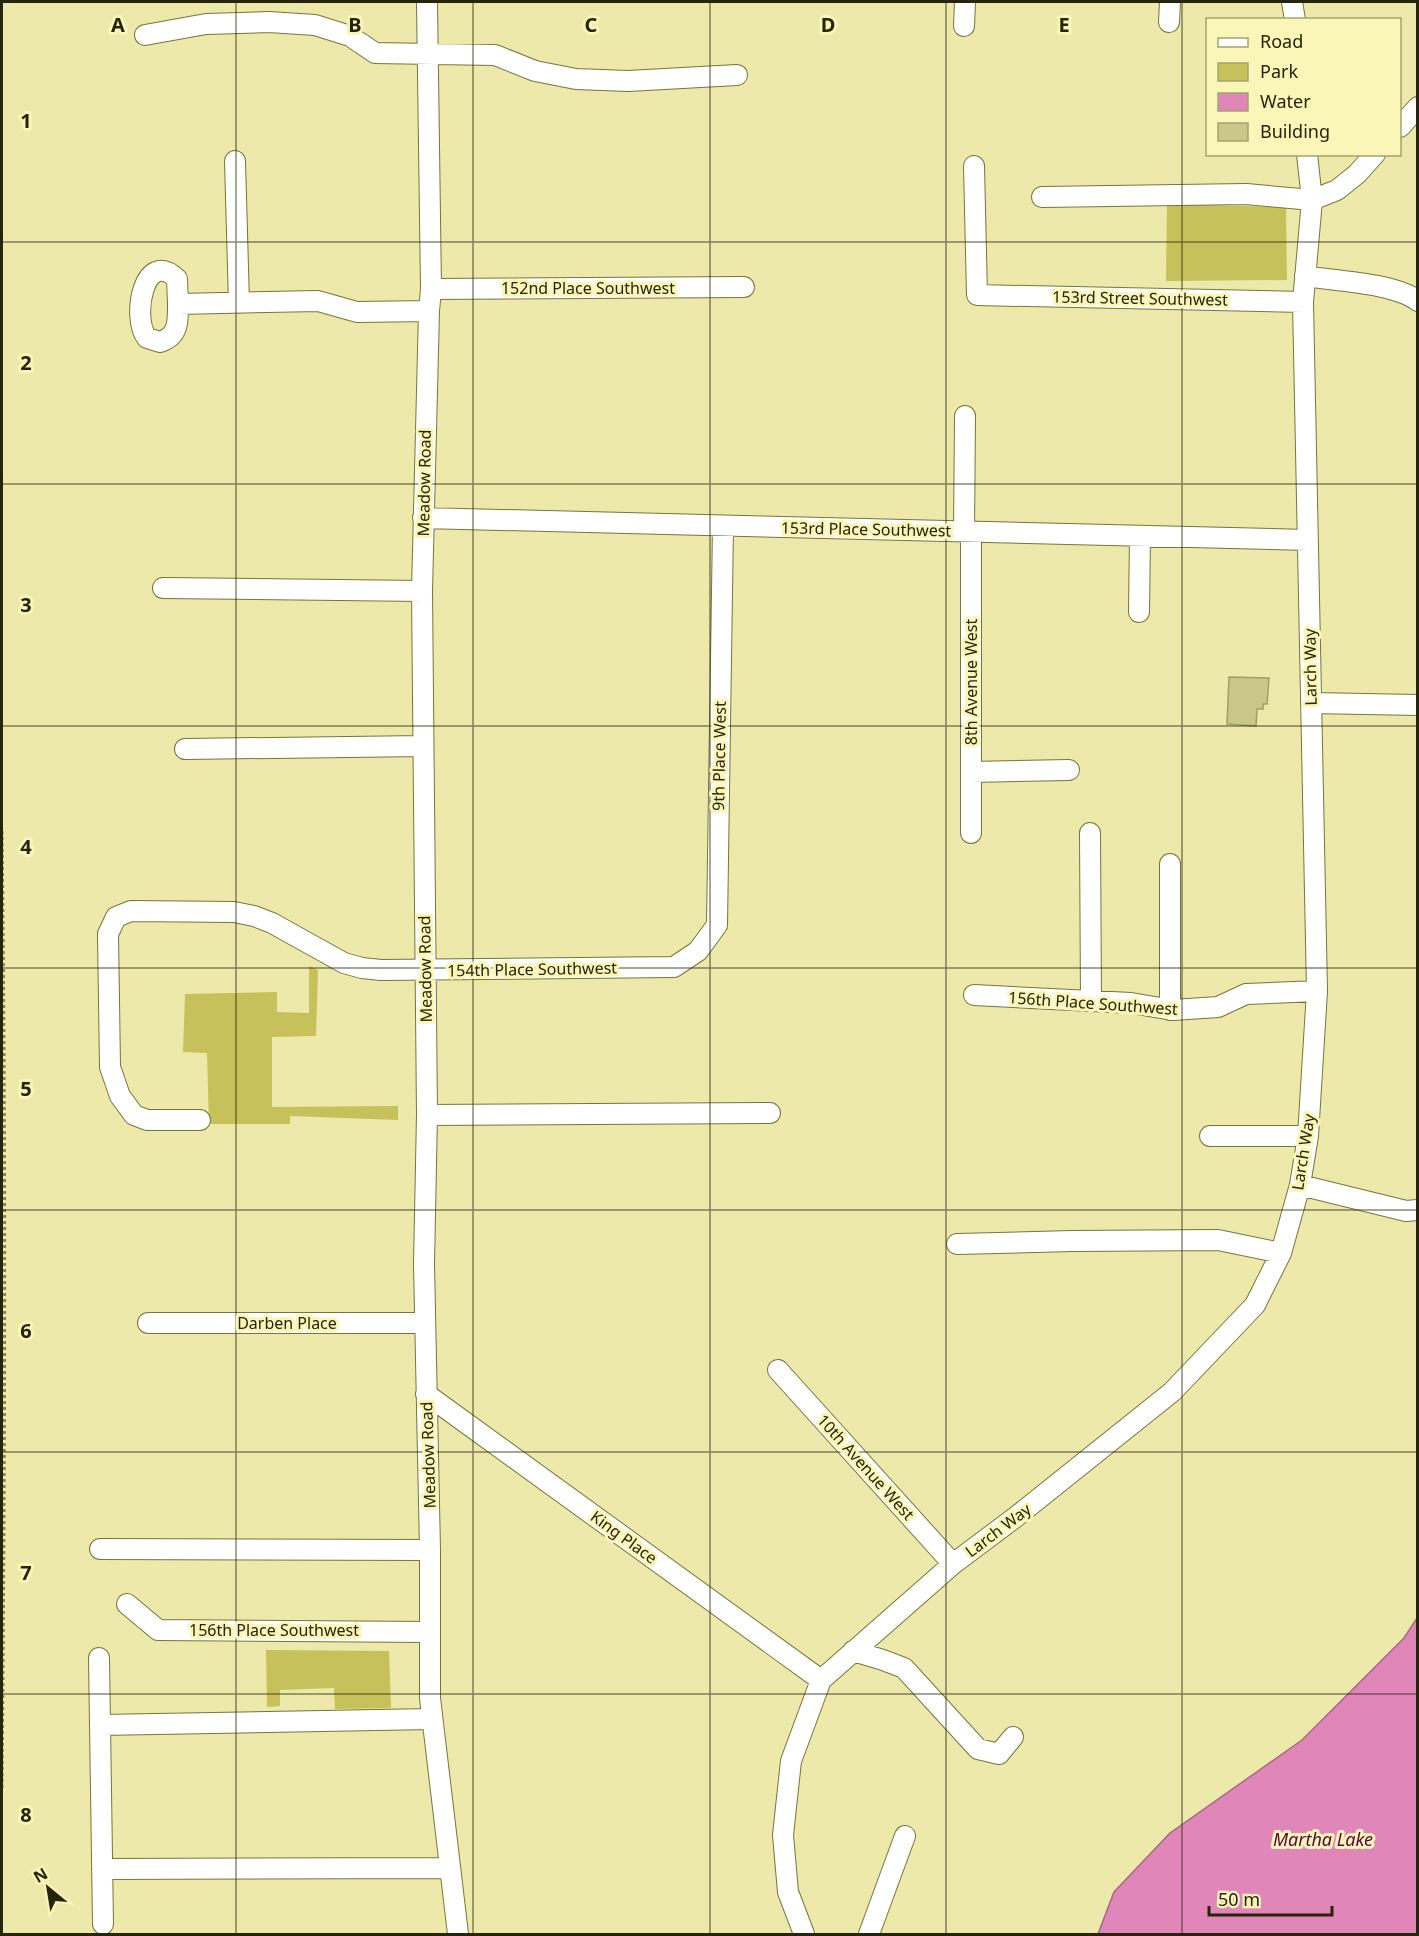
<svg xmlns="http://www.w3.org/2000/svg" width="1419" height="1936" font-family="'Noto Sans',sans-serif">
  <rect width="100%" height="100%" fill="#ece9aa"/>
  <path fill="#c7c15b" d="M 1167,204 L 1286,207 L 1287,280 L 1166,281 Z
    M 309,966 L 318,970 L 316,1036 L 272,1037 L 272,1107 L 398,1106 L 398,1120 L 290,1116 L 290,1124 L 209,1124 L 207,1053 L 183,1052 L 185,994 L 277,992 L 277,1012 L 309,1013 Z
    M 266,1650 L 389,1651 L 391,1708 L 335,1709 L 334,1688 L 280,1690 L 280,1706 L 267,1707 Z"/>
  <path fill="#e086b9" stroke="#a86985" stroke-width="1.5" d="M 1417,1618 L 1417,1934 L 1098,1934 L 1114,1892 L 1170,1833 L 1302,1740 L 1404,1638 Z"/>
  <path fill="#c9c789" stroke="#a19e61" stroke-width="1.5" d="M 1229,677 L 1269,678 L 1267,704 L 1263,704 L 1263,709 L 1257,709 L 1256,726 L 1227,724 Z"/>
  <g fill="none" stroke-linecap="round" stroke-linejoin="round">
    <defs>
      <path id="minor" d="M 427,2 L 431,289 L 429,311 L 422,591 L 427,1115 L 424,1264 L 430,1550 L 430,1698 L 458,1934
        M 1292,2 L 1295,20
        M 1169,22 L 1170,2
        M 964,26 L 965,2
        M 145,35 L 206,24 L 269,22 L 315,25 L 350,36 L 375,53 L 495,55 L 535,71 L 576,79 L 628,81 L 737,75
        M 1400,127 L 1418,107
        M 235,161 L 239,303
        M 974,166 L 977,295 L 1303,302
        M 1042,197 L 1246,194 L 1312,200 L 1337,190 L 1357,174 L 1375,154
        M 1305,276 C 1335,281 1395,283 1418,301
        M 431,289 L 744,287
        M 178,304 C 178,321 179,336 160,342 L 147,338 C 131,318 144,247 177,279 L 178,304 L 318,301 L 357,312 L 429,311
        M 423,518 L 1308,540
        M 964,532 L 965,416
        M 163,588 L 422,591
        M 1139,612 L 1140,536
        M 1311,703 L 1418,705
        M 185,749 L 423,746
        M 971,772 L 1069,770
        M 971,833 L 971,532
        M 1090,833 L 1091,1001
        M 974,995 L 1131,1003 L 1173,1010 L 1218,1007 L 1246,994 L 1317,991
        M 1170,1010 L 1170,864
        M 427,1115 L 770,1113
        M 200,1120 L 147,1120 L 134,1115 L 120,1096 L 110,1067 L 108,934 L 116,917 L 131,911 L 234,912 L 254,916 L 272,923 L 344,963 L 362,968 L 381,970 L 674,967 L 698,951 L 717,925 L 723,526
        M 1210,1136 L 1308,1136
        M 1300,1185 L 1406,1211 L 1418,1210
        M 957,1244 L 1072,1241 L 1218,1240 L 1281,1253
        M 148,1323 L 425,1323
        M 778,1370 L 953,1564
        M 426,1394 L 821,1680
        M 100,1549 L 430,1550
        M 127,1604 L 158,1630 L 430,1632
        M 853,1651 L 883,1660 L 904,1668 L 978,1749 L 999,1754 L 1013,1737
        M 99,1658 L 103,1924
        M 100,1725 L 432,1719
        M 102,1869 L 449,1868
        M 804,1934 L 788,1892 L 783,1835 L 791,1761 L 821,1680 L 953,1564 L 1017,1516 L 1172,1392 L 1255,1305 L 1281,1253 L 1300,1185 L 1308,1136 L 1317,991 L 1303,302 L 1312,200 L 1307,154
        M 869,1934 L 905,1836"/>
    </defs>
    <use href="#minor" stroke="#787539" stroke-width="22"/>
    <path stroke="#868458" stroke-width="3" stroke-dasharray="3 3" stroke-linecap="butt" d="M 2,831 C 6,1150 5,1469 2,1788"/>
    <use href="#minor" stroke="#fff" stroke-width="20"/>
  </g>
  <path fill="none" stroke="#26240b" stroke-width="1.5" stroke-opacity="0.55" d="M 236,2 L 236,1934M 473,2 L 473,1934M 710,2 L 710,1934M 946,2 L 946,1934M 1182,2 L 1182,1934M 2,242 L 1418,242M 2,484 L 1418,484M 2,726 L 1418,726M 2,968 L 1418,968M 2,1210 L 1418,1210M 2,1452 L 1418,1452M 2,1694 L 1418,1694"/>
  <g text-anchor="middle" stroke-width="6" stroke-linejoin="round" paint-order="stroke">
    <g font-size="16" fill="#26240b" stroke="#f9f6b7">
      <text x="588" y="294">152nd Place Southwest</text>
      <text transform="translate(1140 298) rotate(1)" y="6">153rd Street Southwest</text>
      <text transform="translate(424 483) rotate(-89)" y="6">Meadow Road</text>
      <text transform="translate(866 529) rotate(1)" y="6">153rd Place Southwest</text>
      <text transform="translate(1310 667) rotate(-91)" y="6">Larch Way</text>
      <text transform="translate(971 682) rotate(-90)" y="6">8th Avenue West</text>
      <text transform="translate(719 756) rotate(-89)" y="6">9th Place West</text>
      <text transform="translate(425 969) rotate(-91)" y="6">Meadow Road</text>
      <text transform="translate(532 969) rotate(-1)" y="6">154th Place Southwest</text>
      <text transform="translate(1093 1003) rotate(4)" y="6">156th Place Southwest</text>
      <text transform="translate(1303 1152) rotate(-81)" y="6">Larch Way</text>
      <text x="287" y="1329">Darben Place</text>
      <text transform="translate(428 1455) rotate(-92)" y="6">Meadow Road</text>
      <text transform="translate(866 1467) rotate(48)" y="6">10th Avenue West</text>
      <text transform="translate(998 1530) rotate(-37)" y="6">Larch Way</text>
      <text transform="translate(624 1537) rotate(36)" y="6">King Place</text>
      <text x="274" y="1636">156th Place Southwest</text>
    </g>
    <g font-size="18" font-style="italic" fill="#58053d" stroke="#f9f6b7">
      <text x="1323" y="1846">Martha Lake</text>
    </g>
  </g>
  <g font-size="20" text-anchor="middle" font-weight="bold" fill="#26240b" stroke="#f9f6b7" stroke-width="6" stroke-linejoin="round" paint-order="stroke">
    <text x="118" y="32">A</text>
    <text x="355" y="32">B</text>
    <text x="591" y="32">C</text>
    <text x="828" y="32">D</text>
    <text x="1064" y="32">E</text>
    <text x="26" y="128">1</text>
    <text x="26" y="370">2</text>
    <text x="26" y="612">3</text>
    <text x="26" y="854">4</text>
    <text x="26" y="1096">5</text>
    <text x="26" y="1338">6</text>
    <text x="26" y="1580">7</text>
    <text x="26" y="1822">8</text>
  </g>
  <rect width="1419" height="1936" fill="none" stroke="#26240b" stroke-width="6"/>
  <rect x="1206" y="18" width="195" height="138" fill="#f9f6b7" stroke="#a5a272" stroke-width="1.5"/>
  <rect x="1218" y="38" width="30" height="9" fill="#ffffff" stroke="#a5a272" stroke-width="1.5"/>
  <text x="1260" y="48" font-size="18" fill="#26240b">Road</text>
  <rect x="1218" y="63" width="30" height="18" fill="#c7c15b" stroke="#a5a272" stroke-width="1.5"/>
  <text x="1260" y="78" font-size="18" fill="#26240b">Park</text>
  <rect x="1218" y="93" width="30" height="18" fill="#e086b9" stroke="#a5a272" stroke-width="1.5"/>
  <text x="1260" y="108" font-size="18" fill="#26240b">Water</text>
  <rect x="1218" y="123" width="30" height="18" fill="#c9c789" stroke="#a5a272" stroke-width="1.5"/>
  <text x="1260" y="138" font-size="18" fill="#26240b">Building</text>
  <g transform="translate(48 1888) rotate(330)" stroke="#f9f6b7" stroke-width="4.5" paint-order="stroke">
  <path d="M0-4.5L10 22L0 15L-10 22Z" fill="#26240b"/>
  <text y="-9" font-size="16" font-weight="bold" text-anchor="middle" fill="#26240b">N</text>
  </g>
  <path d="M1209 1906v9h123v-9" fill="none" stroke="#26240b" stroke-width="3"/>
  <text x="1218" y="1906" font-size="18" fill="#26240b" stroke="#f9f6b7" stroke-width="4.5" paint-order="stroke">50 m</text>
</svg>
